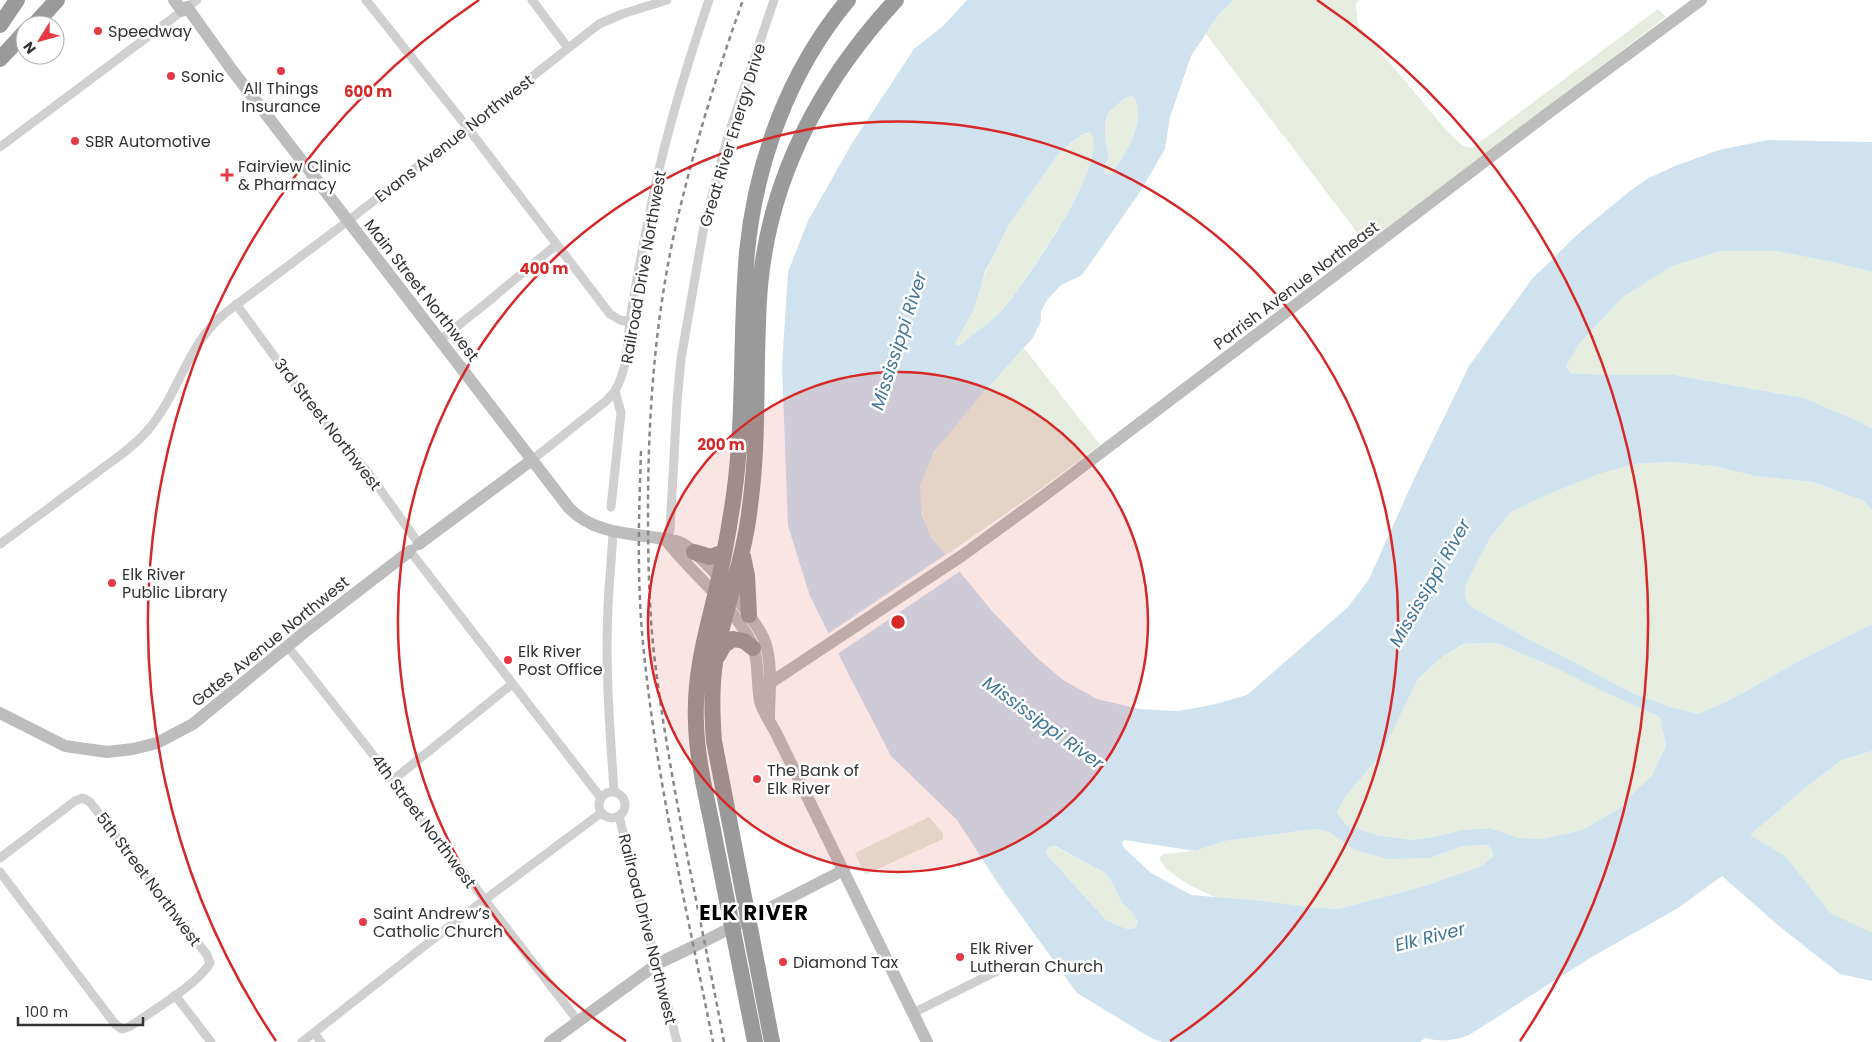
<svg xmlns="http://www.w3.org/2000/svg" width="1872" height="1042" font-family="Poppins,sans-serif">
  <rect width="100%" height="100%" fill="#fff"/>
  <path fill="#e6ecdf" d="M 1234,0 L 1359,0 L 1356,5 L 1358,25 L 1446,130 L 1463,146 L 1471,148 L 1476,145 L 1658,9 L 1666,17 L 1366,244 L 1206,34 L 1219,14 Z
    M 1133,96 C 1149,119 1124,156 1111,175 L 1105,174 L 1104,169 L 1109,156 L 1105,139 L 1105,123 L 1108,113 L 1125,98 Z
    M 1091,132 C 1113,158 1021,288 1001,311 C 991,322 980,329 969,337 C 964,341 963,345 957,346 L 955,343 L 996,249 L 1008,226 L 1057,156 C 1067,145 1076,137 1091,132 Z
    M 1721,251 L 1776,251 L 1832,262 L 1872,272 L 1872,429 L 1856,420 L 1804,398 L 1675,375 L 1608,375 L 1571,373 L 1566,366 L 1580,343 L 1622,298 L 1672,266 Z
    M 1024,348 L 1100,445 L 1027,499 L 946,555 C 941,549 935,543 931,537 C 924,525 918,499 920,485 C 928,445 995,380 1024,348 Z
    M 1672,462 L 1713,466 L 1755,476 L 1813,482 L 1864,501 L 1872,510 L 1872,624 L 1797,662 L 1730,700 L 1698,714 L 1674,708 L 1632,693 L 1576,663 L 1528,639 L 1470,606 L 1465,596 L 1466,584 L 1490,538 L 1511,512 L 1549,494 L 1599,474 L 1634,464 Z
    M 1496,643 L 1554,667 L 1589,685 L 1660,717 L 1666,746 L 1651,777 L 1638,788 L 1621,807 L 1583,830 L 1541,839 L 1518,838 L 1491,828 L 1462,830 L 1434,837 L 1411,840 L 1377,835 L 1346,825 L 1337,812 L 1346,796 L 1382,753 L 1418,679 L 1442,657 L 1465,644 Z
    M 1872,751 L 1872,944 L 1841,929 L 1750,835 L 1804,789 L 1842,760 Z
    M 929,817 L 943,833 L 943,839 L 865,875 L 855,853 Z
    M 1314,829 L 1329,832 L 1355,850 L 1430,858 L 1463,846 L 1487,845 L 1492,850 L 1493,856 L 1482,866 L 1421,887 L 1338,909 L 1307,907 L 1215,897 L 1187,884 L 1166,869 L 1159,857 L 1164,854 L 1195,851 L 1225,841 Z
    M 1054,846 L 1105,873 L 1111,881 L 1122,903 L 1132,912 L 1138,922 L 1135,928 L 1127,929 L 1106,920 L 1048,856 L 1046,851 L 1049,847 Z"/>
  <path fill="#cfe2ee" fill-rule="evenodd" d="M 967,0 L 1234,0 L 1219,14 L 1191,56 L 1170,117 L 1165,149 L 1138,195 L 1082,275 L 1061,285 L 1047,300 L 1041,311 L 1041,321 L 1032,339 L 981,395 L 934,452 L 920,485 L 922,515 L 931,537 L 992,611 L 1035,656 L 1063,680 L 1097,699 L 1139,709 L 1178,711 L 1212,705 L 1247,695 L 1348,607 L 1369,579 L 1415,477 L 1469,366 L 1532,279 L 1579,233 L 1630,191 L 1647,179 L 1675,166 L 1719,150 L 1768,140 L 1872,142 L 1872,272 L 1832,262 L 1776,251 L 1721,251 L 1672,266 L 1622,298 L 1580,343 L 1566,366 L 1571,373 L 1608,375 L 1675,375 L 1804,398 L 1856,420 L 1872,429 L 1872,510 L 1864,501 L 1813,482 L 1755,476 L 1713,466 L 1672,462 L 1634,464 L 1599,474 L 1549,494 L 1511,512 L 1490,538 L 1466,584 L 1465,596 L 1470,606 L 1528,639 L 1576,663 L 1632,693 L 1674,708 L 1698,714 L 1730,700 L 1797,662 L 1872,624 L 1872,751 L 1842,760 L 1804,789 L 1750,835 L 1786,857 L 1830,913 L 1872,933 L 1872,981 L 1840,974 L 1779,926 L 1722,876 L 1678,908 L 1590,958 L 1469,1035 C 1455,1041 1439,1042 1425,1038 L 1420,1042 L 1162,1042 L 1151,1038 L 1077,993 L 999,885 L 957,820 L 891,756 L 849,675 L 810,596 L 788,526 L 782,366 L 788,272 L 808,221 L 851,145 L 914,49 L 943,26 ZM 1133,96 C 1149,119 1124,156 1111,175 L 1105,174 L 1104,169 L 1109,156 L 1105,139 L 1105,123 L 1108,113 L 1125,98 ZM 1090,132 C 1114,157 1021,289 1001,311 C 991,322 980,329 969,337 C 964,341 963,345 957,346 L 955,343 L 973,311 L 985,272 L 1008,226 L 1057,156 C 1067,145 1076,137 1090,132 ZM 1496,643 L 1554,667 L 1589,685 L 1660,717 L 1666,746 L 1651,777 L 1638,788 L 1621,807 L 1583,830 L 1541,839 L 1518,838 L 1491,828 L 1462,830 L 1434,837 L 1411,840 L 1377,835 L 1346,825 L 1337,812 L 1346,796 L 1382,753 L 1418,679 L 1442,657 L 1464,644 ZM 1314,829 L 1329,832 L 1355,850 L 1388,859 L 1430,858 L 1463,846 L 1487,845 L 1492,850 L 1493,856 L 1482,866 L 1421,887 L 1338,909 L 1307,907 L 1262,901 L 1191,895 L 1151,873 L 1125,849 L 1122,843 L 1124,840 L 1195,851 L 1225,841 ZM 1055,846 L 1105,873 L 1111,881 L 1122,903 L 1132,912 L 1138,922 L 1135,928 L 1127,929 L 1106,920 L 1048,856 L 1046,851 L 1049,847 Z"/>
  <path fill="#fff" d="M 948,553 L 962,570 L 836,655 L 826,635 Z"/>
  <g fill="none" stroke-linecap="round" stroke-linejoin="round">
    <path stroke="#d0d0d0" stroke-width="9" d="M 366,0 L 467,127 L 610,314 L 620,320 L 630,322
      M 532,0 L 568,48
      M 0,147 L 197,0
      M 236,304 L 316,413 L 367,471 L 419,544 L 410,551 L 601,798
      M 440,340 L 484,305 L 556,245
      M 532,460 L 606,401 L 615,391
      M 611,507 L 621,413 L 615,391 C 628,367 627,347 630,321 C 635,286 642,251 649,216 C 663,143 685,70 709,0
      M 613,531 C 612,556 609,582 608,607 C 605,669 610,730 614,791
      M 666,540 L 670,530 L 677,402 L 681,359 L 704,226 L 728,136 L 774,0
      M 0,544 C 32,521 63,497 95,474 C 113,460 133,448 148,430 C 179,394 186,346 224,314 L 348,221 L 599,24 L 622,14 L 667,0
      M 288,647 C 387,770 481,896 578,1021
      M 393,780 L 512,684
      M599 805a13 13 0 1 1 26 0a13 13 0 1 1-26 0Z
      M 619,816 L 646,926 L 662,983 L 677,1042
      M 0,858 L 75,801 L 83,798 L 90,802 L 207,955 L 210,963 C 198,984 151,1012 129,1027 L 122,1029 L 115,1024 L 0,872
      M 175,995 L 211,1042
      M 913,1013 L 1005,967
      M 314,1033 L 321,1042
      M 302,1042 L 455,922 L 601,813"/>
    <path stroke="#bdbdbd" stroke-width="12" d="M 174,0 L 182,11
      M 187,7 L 232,70 L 569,508 C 597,537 639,533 676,541 C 697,545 758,621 765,642 C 773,666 769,694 769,718
      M 666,540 C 693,575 729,601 750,640 C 760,659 756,680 760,701 C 762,712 772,724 777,735 L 927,1042
      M 419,544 L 532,460
      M 758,684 L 770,683 L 963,555 L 1045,495 L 1543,117 L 1701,0
      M 0,713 L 65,746 L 107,752 L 133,749 L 157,743 L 193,724 L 306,631 L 410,551
      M 550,1042 L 657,964 L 705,941 L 844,870"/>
    <path stroke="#9a9a9a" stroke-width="16" d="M 0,25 L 17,0
      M 34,25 L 57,0
      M 0,59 L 25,32
      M 694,552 L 710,557 L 724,552
      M 743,556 L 747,576 L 749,615
      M 718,656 L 724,645 L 733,639 L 744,641 L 753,648
      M 755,1042 C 742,975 728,908 715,840 C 708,802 697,763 696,723 C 694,678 704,640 715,596 C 723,563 729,529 734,495 C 745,415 740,333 747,252 C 756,161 789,71 848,0
      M 772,1042 L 714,741 C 712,715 711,689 715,663 C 718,638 726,614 732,590 C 740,562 747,535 750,506 C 760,433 754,359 760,286 C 770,176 822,80 896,0"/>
    <path stroke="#888" stroke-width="2.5" stroke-dasharray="5 4" stroke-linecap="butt" d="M 641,451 C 639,511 637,572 642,632 C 654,770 686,906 713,1042
      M 724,1042 C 701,918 672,795 656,670 C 649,617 648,564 648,510 C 648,408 656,304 681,204 C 698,135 719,67 743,0"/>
  </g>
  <circle cx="898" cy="622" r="250" fill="#d62828" fill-opacity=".12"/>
  <g fill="none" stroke="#d62828" stroke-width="2.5">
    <circle cx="898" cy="622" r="250"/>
    <path d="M626 1041A500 500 0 1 1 1170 1041"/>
    <path d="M276 1041A750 750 0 0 1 479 0M1317 0A750 750 0 0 1 1520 1041"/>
  </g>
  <g fill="#e63946" stroke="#fff" stroke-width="2">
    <circle cx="98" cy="31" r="5"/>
    <circle cx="281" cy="71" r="5"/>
    <circle cx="171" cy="76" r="5"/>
    <circle cx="75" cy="141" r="5"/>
    <path d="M224.5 167.5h5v5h5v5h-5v5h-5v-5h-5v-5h5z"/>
    <circle cx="112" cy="583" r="5"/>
    <circle cx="508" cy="660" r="5"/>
    <circle cx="757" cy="779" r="5"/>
    <circle cx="363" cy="922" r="5"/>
    <circle cx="960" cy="957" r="5"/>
    <circle cx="783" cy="962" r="5"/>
  </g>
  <g text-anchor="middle" stroke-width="5" stroke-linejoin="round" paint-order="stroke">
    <g font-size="16" fill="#333" stroke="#fff" text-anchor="start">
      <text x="108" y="37">Speedway</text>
      <text x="181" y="82">Sonic</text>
      <text x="281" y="94" text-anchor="middle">All Things<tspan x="281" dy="18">Insurance</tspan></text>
      <text x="85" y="147">SBR Automotive</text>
      <text x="238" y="172">Fairview Clinic<tspan x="238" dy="18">&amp; Pharmacy</tspan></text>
      <text x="122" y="580">Elk River<tspan x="122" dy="18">Public Library</tspan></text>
      <text x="518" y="657">Elk River<tspan x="518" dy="18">Post Office</tspan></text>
      <text x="767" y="776">The Bank of<tspan x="767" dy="18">Elk River</tspan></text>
      <text x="373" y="919">Saint Andrew’s<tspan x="373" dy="18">Catholic Church</tspan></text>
      <text x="970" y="954">Elk River<tspan x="970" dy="18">Lutheran Church</tspan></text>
      <text x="793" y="968">Diamond Tax</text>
    </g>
    <g font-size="16" fill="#333" stroke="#fff">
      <text transform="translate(732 135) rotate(-73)" y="6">Great River Energy Drive</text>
      <text transform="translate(454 138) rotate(-38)" y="6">Evans Avenue Northwest</text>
      <text transform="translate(643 267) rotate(-80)" y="6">Railroad Drive Northwest</text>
      <text transform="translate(1296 285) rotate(-37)" y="6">Parrish Avenue Northeast</text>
      <text transform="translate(422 290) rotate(52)" y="6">Main Street Northwest</text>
      <text transform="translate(328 424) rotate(52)" y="6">3rd Street Northwest</text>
      <text transform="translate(270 641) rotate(-39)" y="6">Gates Avenue Northwest</text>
      <text transform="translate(424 821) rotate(53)" y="6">4th Street Northwest</text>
      <text transform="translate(149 879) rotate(53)" y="6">5th Street Northwest</text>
      <text transform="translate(648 929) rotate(76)" y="6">Railroad Drive Northwest</text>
    </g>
    <g font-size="18" font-style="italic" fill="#3f7597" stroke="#fff">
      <text transform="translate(899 341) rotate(-72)" y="6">Mississippi River</text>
      <text transform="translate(1430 583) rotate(-60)" y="6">Mississippi River</text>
      <text transform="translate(1043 723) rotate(36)" y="6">Mississippi River</text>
      <text transform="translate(1430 937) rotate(-14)" y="6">Elk River</text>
    </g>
    <g font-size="21" font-weight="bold" letter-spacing="1" fill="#000" stroke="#fff">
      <text x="754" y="920">ELK RIVER</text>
    </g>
  </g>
  <circle cx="898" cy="622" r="8" fill="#d62828" stroke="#fff" stroke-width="2.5"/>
  <g font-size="15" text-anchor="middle" font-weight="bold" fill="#d62828" stroke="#fff" stroke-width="5" stroke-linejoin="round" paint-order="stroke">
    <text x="368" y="97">600 m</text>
    <text x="544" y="274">400 m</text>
    <text x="721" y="450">200 m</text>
  </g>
  <g transform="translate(40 40) rotate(233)"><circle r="24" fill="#ffffff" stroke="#adadad"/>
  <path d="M0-4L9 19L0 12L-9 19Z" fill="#e63946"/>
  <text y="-8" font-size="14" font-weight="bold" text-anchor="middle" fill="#333333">N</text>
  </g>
  <path d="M18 1017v8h125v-8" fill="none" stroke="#333333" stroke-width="2.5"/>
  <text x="25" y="1017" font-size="15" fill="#333333" stroke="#ffffff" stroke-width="4" paint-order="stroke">100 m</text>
</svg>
